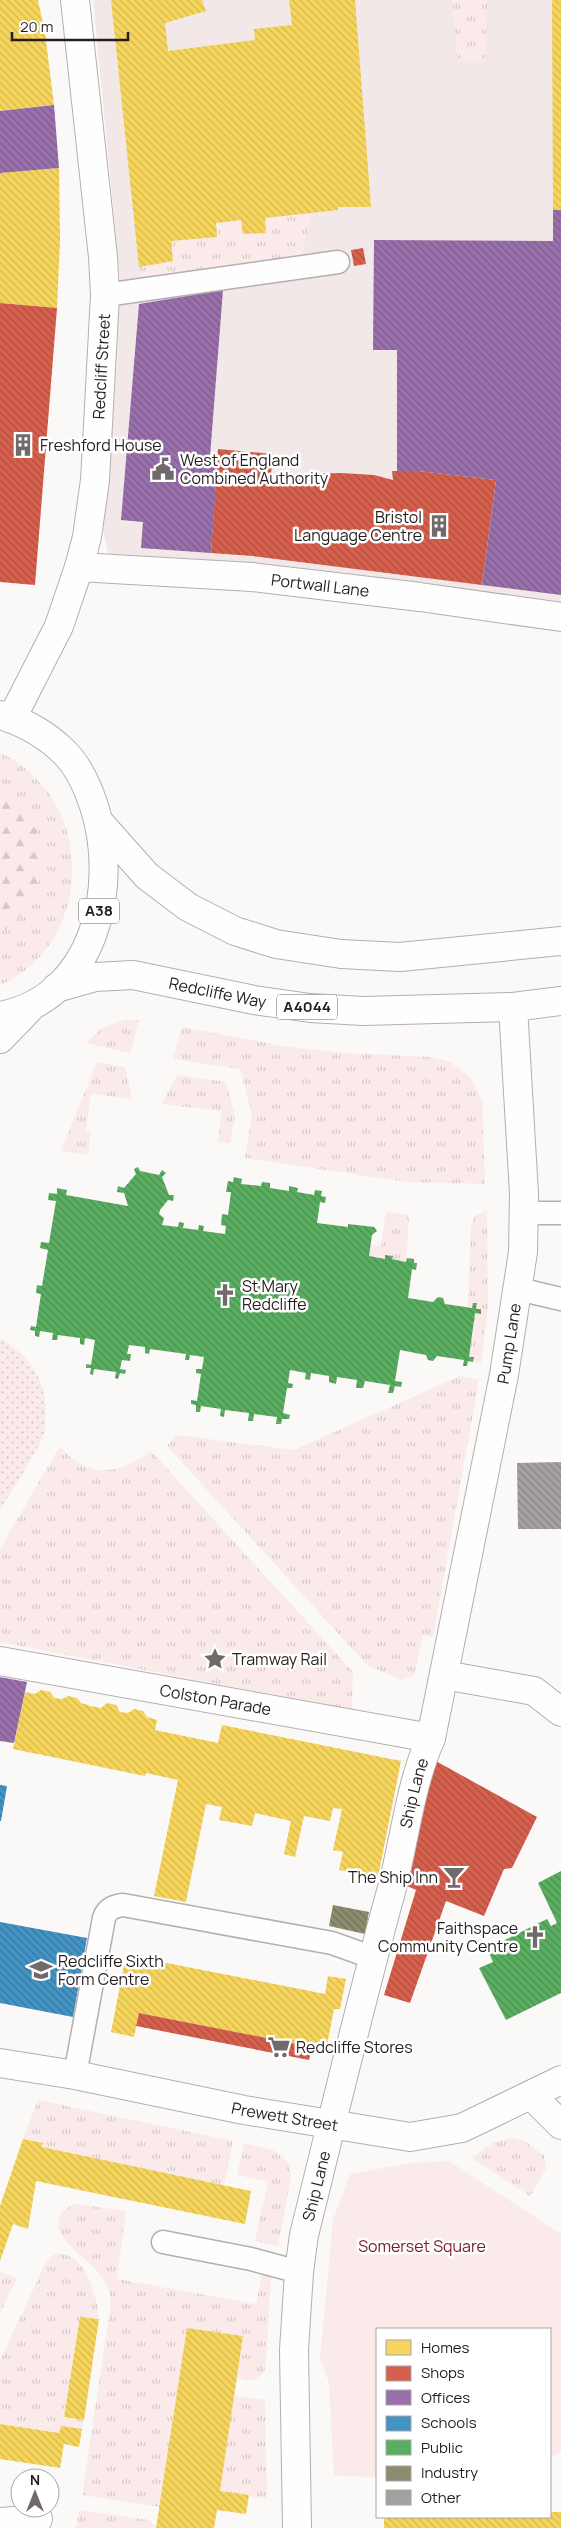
<svg xmlns="http://www.w3.org/2000/svg" width="561" height="2528" font-family="Manrope,sans-serif">
  <defs>
    <pattern id="grass-tufts" width="24" height="20" patternUnits="userSpaceOnUse" patternTransform="scale(1.25)"><rect width="24" height="20" fill="#fbeaea"/><path d="M3 7l-1-3M5 7V3M7 7l1-3M15 17l-1-3M17 17v-4M19 17l1-3" fill="none" stroke="#d7c8c8"/></pattern>
    <pattern id="forest-firs" width="22" height="20" patternUnits="userSpaceOnUse" patternTransform="scale(1.25)"><rect width="22" height="20" fill="#fbeaea"/><path d="M5 1l3.5 6h-7zM16 11l3.5 6h-7z" fill="#d7c8c8"/></pattern>
    <pattern id="garden-dots" width="8" height="8" patternUnits="userSpaceOnUse" patternTransform="scale(1.25)"><rect width="8" height="8" fill="#fbeaea"/><path d="M2 2h.1M6 6h.1" fill="none" stroke="#d7c8c8" stroke-width="1.8" stroke-linecap="round"/></pattern>
    <pattern id="homes-back-hatch" width="6" height="6" patternUnits="userSpaceOnUse" patternTransform="scale(1.25)"><rect width="6" height="6" fill="#f6d55c"/><path d="M-1 5l2 2M0 0l6 6M5-1l2 2" fill="none" stroke="#d3b650"/></pattern>
    <pattern id="shops-back-hatch" width="6" height="6" patternUnits="userSpaceOnUse" patternTransform="scale(1.25)"><rect width="6" height="6" fill="#d6604d"/><path d="M-1 5l2 2M0 0l6 6M5-1l2 2" fill="none" stroke="#ad4f3f"/></pattern>
    <pattern id="offices-back-hatch" width="6" height="6" patternUnits="userSpaceOnUse" patternTransform="scale(1.25)"><rect width="6" height="6" fill="#9970ab"/><path d="M-1 5l2 2M0 0l6 6M5-1l2 2" fill="none" stroke="#7d5b8b"/></pattern>
    <pattern id="schools-back-hatch" width="6" height="6" patternUnits="userSpaceOnUse" patternTransform="scale(1.25)"><rect width="6" height="6" fill="#4393c3"/><path d="M-1 5l2 2M0 0l6 6M5-1l2 2" fill="none" stroke="#38779e"/></pattern>
    <pattern id="public-back-hatch" width="6" height="6" patternUnits="userSpaceOnUse" patternTransform="scale(1.25)"><rect width="6" height="6" fill="#5aae61"/><path d="M-1 5l2 2M0 0l6 6M5-1l2 2" fill="none" stroke="#4a8d4f"/></pattern>
    <pattern id="industry-back-hatch" width="6" height="6" patternUnits="userSpaceOnUse" patternTransform="scale(1.25)"><rect width="6" height="6" fill="#8c8c6e"/><path d="M-1 5l2 2M0 0l6 6M5-1l2 2" fill="none" stroke="#72725a"/></pattern>
    <pattern id="building-back-hatch" width="6" height="6" patternUnits="userSpaceOnUse" patternTransform="scale(1.25)"><rect width="6" height="6" fill="#a6a1a1"/><path d="M-1 5l2 2M0 0l6 6M5-1l2 2" fill="none" stroke="#878383"/></pattern>
  </defs>
  <rect width="100%" height="100%" fill="#fbf8f8"/>
  <path fill="#f3e8e8" d="M 93,0 L 561,0 L 561,607 L 120,559 L 108,553 L 103,530 L 117,363 L 120,279 Z"/>
  <path fill="url(#grass-tufts)" d="M 452,0 L 487,0 L 486,62 L 457,62 Z
    M 312,213 L 301,259 L 139,277 L 139,267 L 172,261 L 171,241 L 217,237 L 216,223 L 241,220 L 243,234 L 266,233 L 265,218 Z
    M 0,753 C 11,757 23,766 31,774 C 97,832 82,950 0,985 Z
    M 125,1020 L 139,1020 L 130,1053 L 86,1043 L 102,1028 Z
    M 182,1027 L 283,1046 L 344,1053 L 431,1057 L 450,1062 L 469,1076 L 482,1100 L 485,1184 L 407,1182 L 245,1158 L 252,1115 L 240,1069 L 173,1059 Z
    M 97,1062 L 125,1067 L 132,1099 L 91,1094 L 86,1130 L 91,1131 L 88,1155 L 61,1151 Z
    M 178,1075 L 226,1082 L 235,1116 L 230,1143 L 218,1142 L 222,1111 L 161,1104 Z
    M 487,1210 L 488,1307 L 481,1363 L 473,1362 L 474,1357 L 469,1357 L 475,1313 L 481,1314 L 481,1310 L 476,1309 L 477,1303 L 473,1303 L 472,1308 L 468,1307 L 471,1225 L 475,1216 Z
    M 386,1212 L 409,1215 L 406,1262 L 392,1259 L 393,1256 L 385,1255 L 385,1259 L 369,1256 L 371,1245 L 381,1246 Z
    M 460,1376 L 479,1380 L 433,1637 L 423,1635 L 414,1676 L 401,1680 L 367,1665 L 167,1446 L 177,1435 L 294,1450 Z
    M 60,1446 C 87,1480 119,1475 151,1451 L 353,1672 L 352,1710 L 0,1642 L 0,1549 Z
    M 38,2100 L 233,2141 L 224,2185 L 42,2147 L 43,2144 L 23,2139 Z
    M 512,2138 L 524,2141 L 544,2155 L 546,2169 L 530,2196 L 472,2158 L 494,2142 Z
    M 244,2143 L 275,2151 L 289,2163 L 291,2177 L 278,2246 L 255,2241 L 268,2182 L 237,2175 Z
    M 74,2204 L 126,2211 L 117,2279 L 256,2304 L 262,2274 L 271,2277 L 266,2363 L 264,2372 L 255,2380 L 237,2379 L 243,2336 L 187,2328 L 160,2507 L 82,2495 L 111,2303 C 109,2265 70,2258 58,2227 L 61,2212 Z
    M 59,2253 C 88,2257 96,2295 99,2319 L 80,2317 L 64,2417 L 84,2420 L 82,2429 L 61,2426 L 59,2433 L 0,2424 L 0,2360 L 45,2264 L 53,2255 Z
    M 0,2272 L 17,2278 L 0,2314 Z
    M 234,2396 L 265,2400 L 267,2499 L 220,2491 Z
    M 79,2510 L 149,2520 L 156,2528 L 76,2528 Z"/>
  <path fill="url(#forest-firs)" d="M 0,784 C 54,823 57,895 0,933 Z"/>
  <path fill="#fbeaea" d="M 449,2161 L 561,2234 L 561,2452 L 550,2458 L 550,2329 L 377,2329 L 377,2477 L 334,2476 L 329,2383 L 320,2358 L 333,2220 L 350,2174 L 411,2163 Z"/>
  <path fill="url(#garden-dots)" d="M 0,1338 C 29,1355 46,1379 46,1413 C 46,1420 46,1429 43,1436 C 32,1462 14,1486 0,1510 Z"/>
  <path fill="url(#homes-back-hatch)" d="M 0,0 L 38,0 L 45,33 L 54,105 L 0,111 Z
    M 111,0 L 202,0 L 206,11 L 165,23 L 168,51 L 255,40 L 254,29 L 292,25 L 289,0 L 355,0 L 371,207 L 338,207 L 338,210 L 265,218 L 266,233 L 243,234 L 241,220 L 216,223 L 217,237 L 171,241 L 173,261 L 139,267 Z
    M 552,0 L 561,0 L 561,210 L 553,210 Z
    M 59,168 L 60,240 L 57,308 L 0,303 L 0,173 Z
    M 41,1690 L 50,1692 L 54,1698 L 62,1699 L 68,1696 L 77,1698 L 81,1703 L 91,1706 L 101,1708 L 107,1703 L 116,1705 L 120,1712 L 128,1713 L 134,1709 L 143,1711 L 147,1717 L 157,1720 L 155,1730 L 218,1743 L 222,1725 L 401,1761 L 378,1877 L 339,1870 L 343,1852 L 333,1850 L 342,1809 L 333,1808 L 330,1821 L 304,1816 L 295,1857 L 284,1854 L 291,1821 L 255,1813 L 252,1826 L 219,1820 L 222,1807 L 206,1804 L 186,1902 L 154,1896 L 178,1780 L 146,1773 L 145,1776 L 13,1749 L 25,1692 L 35,1694 Z
    M 126,1955 L 325,1994 L 328,1976 L 346,1979 L 340,2009 L 334,2009 L 326,2050 L 139,2013 L 134,2037 L 111,2032 Z
    M 23,2139 L 43,2143 L 42,2147 L 251,2191 L 245,2224 L 36,2181 L 28,2229 L 13,2224 L 0,2261 L 0,2206 Z
    M 80,2317 L 99,2319 L 84,2420 L 64,2417 Z
    M 187,2328 L 243,2336 L 220,2491 L 249,2495 L 246,2514 L 217,2510 L 214,2528 L 156,2528 Z
    M 0,2424 L 59,2433 L 61,2426 L 82,2429 L 79,2447 L 64,2444 L 60,2468 L 0,2459 Z
    M 550,2512 L 561,2512 L 561,2528 L 384,2528 L 384,2517 L 550,2517 Z"/>
  <path fill="url(#shops-back-hatch)" d="M 363,248 L 366,264 L 354,266 L 351,250 Z
    M 0,303 L 57,308 L 35,585 L 0,582 Z
    M 218,449 L 273,454 L 271,475 L 341,473 L 374,475 L 393,480 L 392,471 L 418,471 L 496,480 L 482,585 L 253,556 L 211,553 Z
    M 434,1760 L 537,1817 L 512,1868 L 504,1869 L 484,1916 L 446,1901 L 410,2003 L 384,1995 L 416,1890 L 405,1885 Z
    M 139,2013 L 312,2047 L 309,2060 L 136,2026 Z"/>
  <path fill="url(#offices-back-hatch)" d="M 54,105 L 59,168 L 0,173 L 0,111 Z
    M 553,210 L 561,210 L 561,595 L 482,585 L 496,480 L 418,471 L 397,471 L 397,350 L 373,350 L 374,240 L 553,241 Z
    M 223,290 L 210,456 L 218,457 L 211,553 L 141,548 L 143,522 L 121,520 L 139,304 Z
    M 0,1677 L 27,1682 L 14,1743 L 0,1741 Z"/>
  <path fill="url(#schools-back-hatch)" d="M 0,1785 L 7,1786 L 1,1821 L 0,1821 Z
    M 0,1922 L 87,1938 L 73,2017 L 0,2003 Z"/>
  <path fill="url(#public-back-hatch)" d="M 138,1167 L 140,1171 L 159,1175 L 162,1170 L 166,1173 L 162,1177 L 169,1195 L 174,1195 L 173,1201 L 168,1200 L 160,1210 L 159,1214 L 164,1218 L 162,1225 L 178,1227 L 179,1222 L 184,1223 L 183,1228 L 198,1230 L 199,1225 L 204,1226 L 203,1231 L 225,1234 L 226,1226 L 221,1225 L 222,1214 L 228,1215 L 231,1192 L 226,1192 L 228,1181 L 233,1182 L 234,1177 L 242,1179 L 241,1184 L 261,1186 L 262,1182 L 270,1183 L 270,1188 L 289,1191 L 289,1186 L 298,1188 L 297,1192 L 314,1195 L 315,1190 L 322,1191 L 321,1196 L 326,1197 L 325,1203 L 320,1202 L 317,1223 L 348,1227 L 348,1224 L 374,1227 L 377,1231 L 372,1235 L 369,1256 L 385,1259 L 385,1255 L 393,1256 L 392,1259 L 406,1262 L 407,1258 L 414,1259 L 414,1263 L 417,1263 L 416,1270 L 412,1269 L 408,1298 L 433,1302 L 438,1297 L 443,1298 L 445,1304 L 472,1308 L 473,1303 L 477,1303 L 476,1309 L 481,1309 L 481,1314 L 475,1313 L 469,1357 L 474,1357 L 473,1362 L 468,1361 L 467,1366 L 463,1366 L 464,1360 L 437,1356 L 433,1361 L 428,1360 L 426,1355 L 400,1350 L 395,1381 L 402,1382 L 401,1387 L 395,1386 L 393,1393 L 388,1393 L 390,1385 L 365,1381 L 363,1388 L 356,1388 L 357,1380 L 337,1377 L 336,1384 L 329,1382 L 329,1376 L 311,1373 L 310,1380 L 305,1379 L 306,1373 L 290,1370 L 288,1383 L 293,1384 L 292,1388 L 287,1388 L 283,1413 L 290,1415 L 289,1419 L 282,1419 L 281,1424 L 276,1424 L 277,1417 L 254,1414 L 253,1421 L 248,1421 L 249,1413 L 225,1410 L 224,1417 L 220,1416 L 221,1409 L 201,1406 L 200,1412 L 196,1412 L 196,1405 L 191,1404 L 191,1400 L 197,1401 L 201,1374 L 196,1373 L 196,1369 L 202,1369 L 204,1357 L 190,1355 L 189,1360 L 185,1360 L 186,1354 L 150,1349 L 149,1354 L 145,1353 L 145,1347 L 129,1345 L 127,1354 L 131,1354 L 130,1361 L 122,1360 L 120,1369 L 126,1370 L 125,1374 L 120,1373 L 118,1379 L 115,1378 L 116,1372 L 94,1369 L 93,1375 L 90,1374 L 91,1368 L 86,1368 L 86,1364 L 91,1365 L 95,1340 L 85,1338 L 84,1345 L 80,1344 L 80,1338 L 58,1335 L 57,1340 L 52,1340 L 53,1333 L 40,1331 L 39,1337 L 35,1336 L 35,1331 L 30,1330 L 31,1326 L 36,1327 L 41,1294 L 36,1293 L 37,1285 L 42,1286 L 48,1250 L 40,1248 L 41,1242 L 49,1243 L 56,1201 L 48,1200 L 49,1193 L 57,1194 L 57,1188 L 67,1190 L 66,1195 L 128,1206 L 124,1193 L 117,1192 L 118,1186 L 124,1188 L 136,1174 L 134,1169 Z
    M 561,1871 L 561,1993 L 506,2020 L 479,1968 L 493,1962 L 487,1949 L 547,1919 L 551,1926 L 557,1923 L 538,1883 Z"/>
  <path fill="url(#industry-back-hatch)" d="M 333,1905 L 369,1912 L 365,1934 L 329,1926 Z"/>
  <path fill="url(#building-back-hatch)" d="M 561,1462 L 561,1529 L 518,1529 L 517,1463 Z"/>
  <g fill="none" stroke-linecap="round" stroke-linejoin="round">
    <defs>
      <path id="lane" d="M 105,295 L 338,262
        M 524,1213 L 561,1213
        M 518,1289 L 561,1299
        M 75,2075 L 104,1918 C 107,1909 114,1906 123,1905 L 332,1943 L 371,1957
        M 163,2242 L 251,2259 L 299,2272"/>
      <g id="street">
        <path id="s1" d="M 79,567 L 252,577 L 420,597 L 561,617"/>
        <path id="s2" d="M 12,718 L 59,626 L 79,567 L 87,537 L 95,480 L 105,295 L 103,257 L 75,0"/>
        <path id="s3" d="M 0,1661 L 431,1738"/>
        <path d="M 444,1675 L 534,1691 L 561,1712"/>
        <path id="s4" d="M 0,2063 L 75,2075 L 244,2110 L 410,2137 L 462,2128 L 561,2080"/>
        <path d="M 532,2096 L 561,2125"/>
        <path d="M 0,2522 L 38,2519"/>
        <path id="s5" d="M 297,2528 L 294,2350 L 299,2272 L 304,2235 C 333,2119 360,2003 392,1888 C 405,1838 410,1785 431,1738 L 504,1375 L 523,1252 L 524,1194 L 513,1007"/>
      </g>
      <g id="primary">
        <path d="M 0,715 C 24,722 47,735 65,753 C 79,767 88,788 94,806 C 120,886 95,998 0,1016"/>
        <path d="M 99,822 L 147,876 L 188,907 L 235,931 L 276,944 L 341,954 L 400,957 L 561,941"/>
        <path id="s6" d="M 56,988 L 95,977 L 133,975 L 254,1000 L 310,1008 L 363,1011 L 513,1007 L 561,1001"/>
        <path d="M 0,1039 L 29,1009"/>
      </g>
    </defs>
    <use href="#lane" stroke="#b4afaf" stroke-width="25"/>
    <use href="#street" stroke="#b4afaf" stroke-width="30"/>
    <use href="#primary" stroke="#b4afaf" stroke-width="30"/>
    <use href="#lane" stroke="#fefefe" stroke-width="22"/>
    <use href="#street" stroke="#fefefe" stroke-width="28"/>
    <use href="#primary" stroke="#fefefe" stroke-width="28"/>
  </g>
  <defs>
    <symbol id="building-bare" viewBox="-9 -9 18 18"><path d="M-4-6H4V6H1V3H-1V6H-4ZM-2.5-4.3h1.7v1.8h-1.7ZM.8-4.3h1.7v1.8H.8ZM-2.5-1h1.7V.8h-1.7ZM.8-1h1.7V.8H.8Z" fill="#716a6a" stroke="#fff" stroke-width="2.5" paint-order="stroke"/></symbol>
    <symbol id="civic-bare" viewBox="-9 -9 18 18"><path d="M-.6-6.5H3V-4.5H.6V-3L4-1V1h2V6H-6V1h2V-1L-.6-3ZM-1.2 2.5V6h2.4V2.5Z" fill="#716a6a" stroke="#fff" stroke-width="2.5" paint-order="stroke"/></symbol>
    <symbol id="church-bare" viewBox="-9 -9 18 18"><path d="M-1.2-6h2.4v3.5h3.3v2.4h-3.3V6h-2.4V-.1h-3.3v-2.4h3.3Z" fill="#716a6a" stroke="#fff" stroke-width="2.5" paint-order="stroke"/></symbol>
    <symbol id="sight-bare" viewBox="-9 -9 18 18"><path d="M0-6L1.8-2.2L6-1.7L2.9 1.2L3.7 5.4L0 3.3L-3.7 5.4L-2.9 1.2L-6-1.7L-1.8-2.2Z" fill="#716a6a" stroke="#fff" stroke-width="2.5" paint-order="stroke"/></symbol>
    <symbol id="bar-bare" viewBox="-9 -9 18 18"><path d="M-6-5H6L.8 .8V4.5H3.5V6h-7V4.5H-.8V.8Z" fill="#716a6a" stroke="#fff" stroke-width="2.5" paint-order="stroke"/></symbol>
    <symbol id="university-bare" viewBox="-9 -9 18 18"><path d="M0-5L7-2L0 1L-7-2ZM-4 1L0 2.5L4 1V4Q0 6-4 4Z" fill="#716a6a" stroke="#fff" stroke-width="2.5" paint-order="stroke"/></symbol>
    <symbol id="supermarket-bare" viewBox="-9 -9 18 18"><path d="M-6-5.5h2.5l.6 2H6L4.5 2H-2.5L-4.4-4H-6ZM-1.5 3.2a1.3 1.3 0 1 0 .1 0ZM3 3.2a1.3 1.3 0 1 0 .1 0Z" fill="#716a6a" stroke="#fff" stroke-width="2.5" paint-order="stroke"/></symbol>
  </defs>
  <g fill-rule="evenodd">
    <use href="#building-bare" x="7" y="429" width="32" height="32"/>
    <use href="#civic-bare" x="147" y="453" width="32" height="32"/>
    <use href="#building-bare" x="423" y="510" width="32" height="32"/>
    <use href="#church-bare" x="209" y="1279" width="32" height="32"/>
    <use href="#sight-bare" x="199" y="1643" width="32" height="32"/>
    <use href="#bar-bare" x="438" y="1861" width="32" height="32"/>
    <use href="#church-bare" x="519" y="1921" width="32" height="32"/>
    <use href="#university-bare" x="25" y="1954" width="32" height="32"/>
    <use href="#supermarket-bare" x="263" y="2031" width="32" height="32"/>
  </g>
  <g text-anchor="middle" stroke-width="5" stroke-linejoin="round" paint-order="stroke">
    <g fill="#fff" stroke="#676262" stroke-width="1">
      <rect x="79" y="898.5" width="40" height="25" rx="4"/>
      <rect x="277" y="994.5" width="60" height="25" rx="4"/>
    </g>
    <g font-size="15" font-weight="bold" fill="#261e1e">
      <text x="99" y="916">A38</text>
      <text x="307" y="1012">A4044</text>
    </g>
    <g font-size="16" fill="#261e1e" stroke="#fff">
      <text dy="6" stroke="none"><textPath href="#s2" startOffset="368">Redcliff Street</textPath></text>
      <text dy="6" stroke="none"><textPath href="#s1" startOffset="242">Portwall Lane</textPath></text>
      <text dy="6" stroke="none"><textPath href="#s6" startOffset="165">Redcliffe Way</textPath></text>
      <text dy="6" stroke="none"><textPath href="#s5" startOffset="1209">Pump Lane</textPath></text>
      <text dy="6" stroke="none"><textPath href="#s3" startOffset="219">Colston Parade</textPath></text>
      <text dy="6" stroke="none"><textPath href="#s5" startOffset="749">Ship Lane</textPath></text>
      <text dy="6" stroke="none"><textPath href="#s4" startOffset="290">Prewett Street</textPath></text>
      <text dy="6" stroke="none"><textPath href="#s5" startOffset="344">Ship Lane</textPath></text>
    </g>
    <g font-size="16" fill="#261e1e" stroke="#fff" text-anchor="start">
      <text x="40" y="451">Freshford House</text>
      <text x="180" y="466">West of England<tspan x="180" dy="18">Combined Authority</tspan></text>
      <text x="422" y="523" text-anchor="end">Bristol<tspan x="422" dy="18">Language Centre</tspan></text>
      <text x="242" y="1292">St Mary<tspan x="242" dy="18">Redcliffe</tspan></text>
      <text x="232" y="1665">Tramway Rail</text>
      <text x="438" y="1883" text-anchor="end">The Ship Inn</text>
      <text x="518" y="1934" text-anchor="end">Faithspace<tspan x="518" dy="18">Community Centre</tspan></text>
      <text x="58" y="1967">Redcliffe Sixth<tspan x="58" dy="18">Form Centre</tspan></text>
      <text x="296" y="2053">Redcliffe Stores</text>
    </g>
    <g font-size="16" fill="#791b28" stroke="#fff">
      <text x="422" y="2252">Somerset Square</text>
    </g>
  </g>
  <rect x="376" y="2328" width="175" height="190" fill="#ffffff" stroke="#a8a5a5"/>
  <rect x="386" y="2340" width="25" height="15" fill="#f6d55c" stroke="#a8a5a5"/>
  <text x="421" y="2353" font-size="15" fill="#261e1e">Homes</text>
  <rect x="386" y="2366" width="25" height="15" fill="#d6604d" stroke="#a8a5a5"/>
  <text x="421" y="2378" font-size="15" fill="#261e1e">Shops</text>
  <rect x="386" y="2390" width="25" height="15" fill="#9970ab" stroke="#a8a5a5"/>
  <text x="421" y="2403" font-size="15" fill="#261e1e">Offices</text>
  <rect x="386" y="2416" width="25" height="15" fill="#4393c3" stroke="#a8a5a5"/>
  <text x="421" y="2428" font-size="15" fill="#261e1e">Schools</text>
  <rect x="386" y="2440" width="25" height="15" fill="#5aae61" stroke="#a8a5a5"/>
  <text x="421" y="2453" font-size="15" fill="#261e1e">Public</text>
  <rect x="386" y="2466" width="25" height="15" fill="#8c8c6e" stroke="#a8a5a5"/>
  <text x="421" y="2478" font-size="15" fill="#261e1e">Industry</text>
  <rect x="386" y="2490" width="25" height="15" fill="#a6a1a1" stroke="#a8a5a5"/>
  <text x="421" y="2503" font-size="15" fill="#261e1e">Other</text>
  <g transform="translate(35 2493)"><circle r="24" fill="#ffffff" stroke="#a8a5a5"/>
  <path d="M0-4L9 19L0 12L-9 19Z" fill="#716a6a"/>
  <text y="-8" font-size="14" font-weight="bold" text-anchor="middle" fill="#261e1e">N</text>
  </g>
  <path d="M12 32v8h116v-8" fill="none" stroke="#261e1e" stroke-width="2.5"/>
  <text x="20" y="32" font-size="15" fill="#261e1e" stroke="#ffffff" stroke-width="4" paint-order="stroke">20 m</text>
</svg>
